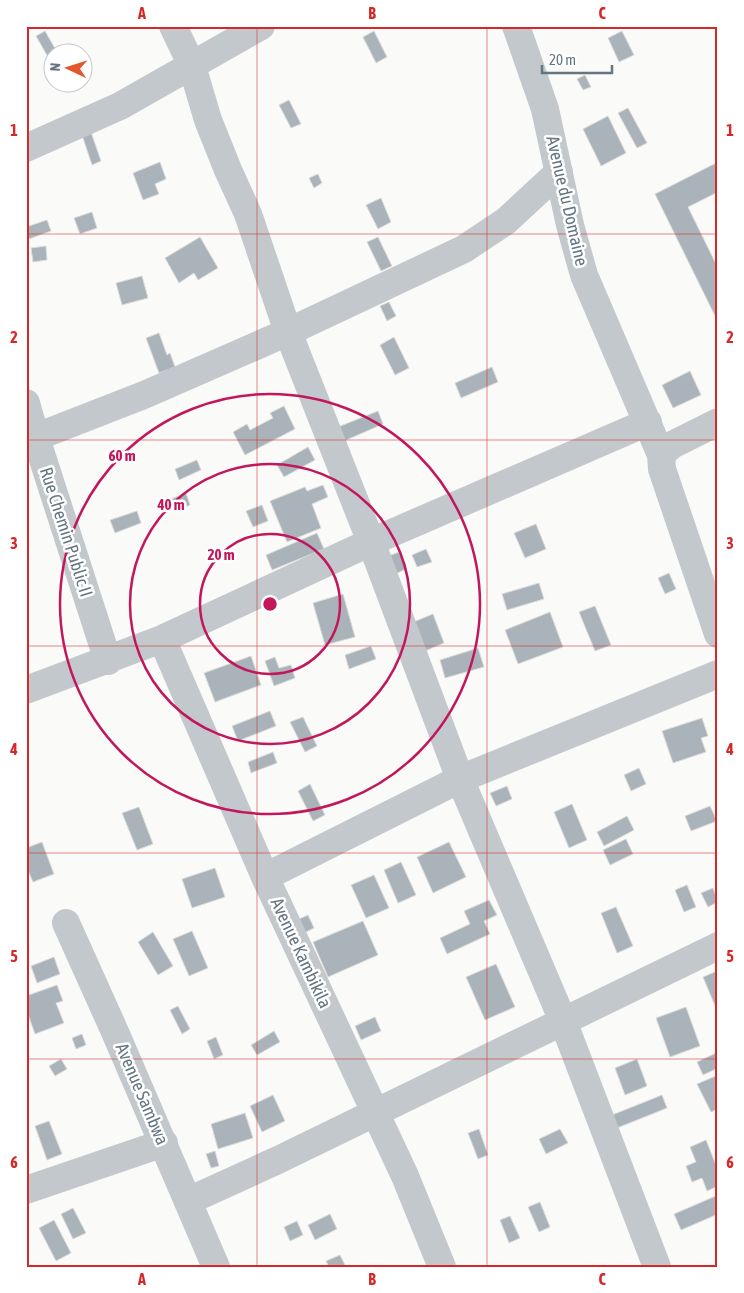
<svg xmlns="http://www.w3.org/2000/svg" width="744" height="1293" font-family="'Asap Condensed',sans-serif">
  <rect width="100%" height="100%" fill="#fafaf8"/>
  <path fill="#aab3b9" stroke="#dcdcda" d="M 45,31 L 57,52 L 52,52 L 52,54 L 48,57 L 36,36 Z
    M 374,31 L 387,57 L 376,63 L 363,37 Z
    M 622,31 L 634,55 L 619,62 L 608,38 Z
    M 585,75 L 591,87 L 583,90 L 577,79 Z
    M 289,100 L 301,124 L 291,128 L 279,105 Z
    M 628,108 L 647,143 L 637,148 L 618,113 Z
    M 608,116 L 626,153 L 601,166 L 583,129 Z
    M 90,129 L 101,161 L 92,165 L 81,132 Z
    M 160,162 L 166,179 L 155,184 L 159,194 L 143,200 L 133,173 Z
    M 718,162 L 718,192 L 688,207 L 715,262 L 718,260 L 718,322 L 655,194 Z
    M 318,174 L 322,183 L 314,188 L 309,178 Z
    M 381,198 L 391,222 L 378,229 L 366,205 Z
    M 92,212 L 97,228 L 80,234 L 74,218 Z
    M 47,220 L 51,231 L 26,240 L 26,227 Z
    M 200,237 L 218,268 L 198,280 L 194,273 L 179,283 L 165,258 Z
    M 378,237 L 392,266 L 381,271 L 367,242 Z
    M 46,246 L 47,260 L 33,262 L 31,248 Z
    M 142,276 L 148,298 L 122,305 L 116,283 Z
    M 389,302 L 396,316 L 387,321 L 380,306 Z
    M 159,333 L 167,355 L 170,353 L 175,367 L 159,373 L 146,338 Z
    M 394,337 L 409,368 L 395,375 L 380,345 Z
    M 492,367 L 498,382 L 461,398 L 455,383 Z
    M 690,371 L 701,395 L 673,408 L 662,385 Z
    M 284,406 L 295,429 L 245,455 L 233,432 L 247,424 L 250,430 L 273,418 L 270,413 Z
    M 378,411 L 383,424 L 344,441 L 338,427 Z
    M 308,447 L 315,460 L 284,477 L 277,465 Z
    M 197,460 L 201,470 L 179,480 L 175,469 Z
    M 323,485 L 328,497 L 312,504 L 321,528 L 287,542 L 270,501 L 305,487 L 307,491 Z
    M 186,493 L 190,505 L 176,511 L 171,499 Z
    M 262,505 L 268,521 L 253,527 L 246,511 Z
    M 137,511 L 141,523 L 115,533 L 110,520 Z
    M 536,524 L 546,549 L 525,558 L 514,533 Z
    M 317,533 L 324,549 L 272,570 L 266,555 Z
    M 426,549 L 432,562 L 417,567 L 412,555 Z
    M 399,552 L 406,569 L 393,575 L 386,557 Z
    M 669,573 L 676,589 L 665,594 L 658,578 Z
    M 539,583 L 544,599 L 507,610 L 502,594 Z
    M 343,594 L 355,637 L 325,645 L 313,603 Z
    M 595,606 L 611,645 L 595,651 L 579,612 Z
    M 550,612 L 563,647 L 518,664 L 505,630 Z
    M 433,614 L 444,643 L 418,654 L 406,625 Z
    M 371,646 L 376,659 L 349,669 L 345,655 Z
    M 478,648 L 484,667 L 445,678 L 440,660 Z
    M 251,656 L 261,685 L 215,702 L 204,673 Z
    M 275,657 L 279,668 L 291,665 L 295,678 L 274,686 L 265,661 Z
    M 270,711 L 276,726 L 238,741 L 232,726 Z
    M 303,717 L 317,746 L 305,752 L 290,722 Z
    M 702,718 L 708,736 L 701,738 L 706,752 L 673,763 L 662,731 Z
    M 273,752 L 277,763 L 251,773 L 248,762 Z
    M 639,768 L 646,784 L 631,791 L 624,775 Z
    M 310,784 L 325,815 L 313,821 L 298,791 Z
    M 507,786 L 512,799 L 496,806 L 490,793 Z
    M 572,804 L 587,840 L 569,848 L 554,812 Z
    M 710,806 L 717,821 L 691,831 L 685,816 Z
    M 139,807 L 153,844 L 137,850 L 122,813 Z
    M 627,816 L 634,830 L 604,846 L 597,832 Z
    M 626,839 L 633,854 L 610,865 L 603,850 Z
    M 42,842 L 54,874 L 33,882 L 26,866 L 26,848 Z
    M 449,842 L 466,877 L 433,893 L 417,857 Z
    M 401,862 L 416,895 L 398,903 L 384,870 Z
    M 215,868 L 225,897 L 192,908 L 182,879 Z
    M 374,875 L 389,908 L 366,918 L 351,885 Z
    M 687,885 L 696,907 L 684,912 L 675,890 Z
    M 713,888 L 718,902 L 708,907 L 701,893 Z
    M 489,900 L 497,915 L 484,921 L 490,934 L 447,954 L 440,938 L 470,924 L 464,911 Z
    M 616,907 L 633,946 L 617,953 L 601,913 Z
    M 308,915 L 314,928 L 306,932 L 288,924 Z
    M 363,921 L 378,955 L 328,977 L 313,942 Z
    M 192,931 L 208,968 L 189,976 L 173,939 Z
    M 153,932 L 173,966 L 158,975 L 138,942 Z
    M 54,957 L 60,974 L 37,983 L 31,966 Z
    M 496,964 L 515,1007 L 485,1020 L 466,977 Z
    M 717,971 L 718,972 L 718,1013 L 703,977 Z
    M 57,985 L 63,1001 L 56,1003 L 64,1023 L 35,1034 L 26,1009 L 26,996 Z
    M 178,1006 L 190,1029 L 182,1034 L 170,1010 Z
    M 686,1007 L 700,1046 L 670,1057 L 656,1018 Z
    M 375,1017 L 381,1031 L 361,1040 L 355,1026 Z
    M 274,1031 L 280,1042 L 257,1055 L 251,1045 Z
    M 82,1034 L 86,1045 L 76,1049 L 72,1038 Z
    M 216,1037 L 223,1055 L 214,1059 L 207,1041 Z
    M 718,1052 L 718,1068 L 703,1075 L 697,1062 Z
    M 61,1059 L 67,1069 L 55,1076 L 49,1066 Z
    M 637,1059 L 647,1086 L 625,1095 L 615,1068 Z
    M 718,1075 L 718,1109 L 711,1112 L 697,1084 Z
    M 273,1095 L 285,1121 L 262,1132 L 250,1106 Z
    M 662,1095 L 667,1108 L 612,1130 L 607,1117 Z
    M 245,1113 L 253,1138 L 218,1149 L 211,1124 Z
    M 49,1121 L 62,1154 L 47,1160 L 35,1126 Z
    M 479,1129 L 488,1155 L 478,1159 L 468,1133 Z
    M 560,1129 L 568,1143 L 546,1154 L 539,1139 Z
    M 706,1140 L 718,1170 L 718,1186 L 707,1191 L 702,1178 L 692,1182 L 686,1166 L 696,1162 L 690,1147 Z
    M 215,1151 L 219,1166 L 211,1168 L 206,1154 Z
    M 718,1195 L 718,1214 L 681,1230 L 674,1214 Z
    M 540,1202 L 550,1227 L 539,1232 L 528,1207 Z
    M 73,1208 L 86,1233 L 73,1239 L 61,1214 Z
    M 330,1214 L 337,1229 L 315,1240 L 308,1225 Z
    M 510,1216 L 520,1238 L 509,1243 L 500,1220 Z
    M 54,1220 L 71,1253 L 56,1261 L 39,1228 Z
    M 297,1221 L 303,1235 L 290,1241 L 284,1227 Z
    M 340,1255 L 346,1267 L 329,1267 L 326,1261 Z"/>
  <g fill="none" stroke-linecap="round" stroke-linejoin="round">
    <path stroke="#c3c8cc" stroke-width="28" d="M 173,26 L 192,66 L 208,120 L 228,170 L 248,214 L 288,332 L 371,542 L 460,779 L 563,1021 L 657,1267
      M 516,26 L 545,109 L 570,225 L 584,275 L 661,455
      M 26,148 L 120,106 L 261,26
      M 26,403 L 36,438 L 108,661
      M 718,422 L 672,445 L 661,455 L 662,469 L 718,634
      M 26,441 L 144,395 L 288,332 L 464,249 L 506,221 L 559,172
      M 162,639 L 265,877 L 405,1176 L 442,1267
      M 26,690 L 162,639 L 371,542 L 648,422
      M 265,877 L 460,779 L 718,674
      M 66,923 L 115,1032 L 216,1267
      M 26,1190 L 164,1143
      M 188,1201 L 278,1160 L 718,946"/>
  </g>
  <path fill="none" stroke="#d62828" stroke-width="1" stroke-opacity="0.55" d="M 257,26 L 257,1267M 487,26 L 487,1267M 26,234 L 718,234M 26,440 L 718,440M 26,646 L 718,646M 26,853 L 718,853M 26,1059 L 718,1059"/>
  <g fill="none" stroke="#c2185b" stroke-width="2.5">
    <circle cx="270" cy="604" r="70"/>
    <circle cx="270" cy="604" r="140"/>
    <circle cx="270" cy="604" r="210"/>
  </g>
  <g text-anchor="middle" stroke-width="5" stroke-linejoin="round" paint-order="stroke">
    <g font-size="18" fill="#657683" stroke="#fff">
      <text transform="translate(567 201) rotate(77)" y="6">Avenue du Domaine</text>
      <text transform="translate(66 532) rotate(72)" y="6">Rue Chemin Public II</text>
      <text transform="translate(301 953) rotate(65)" y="6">Avenue Kambikila</text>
      <text transform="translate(142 1094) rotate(67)" y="6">Avenue Sambwa</text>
    </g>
  </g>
  <circle cx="270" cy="604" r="8" fill="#c2185b" stroke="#fff" stroke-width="2.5"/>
  <g font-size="15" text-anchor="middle" font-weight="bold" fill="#c2185b" stroke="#fff" stroke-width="5" stroke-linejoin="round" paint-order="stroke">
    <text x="122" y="461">60 m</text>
    <text x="171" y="510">40 m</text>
    <text x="221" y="560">20 m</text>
  </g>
  <rect width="744" height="1293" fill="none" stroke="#ffffff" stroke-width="55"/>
  <g transform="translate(68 68) rotate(274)"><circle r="24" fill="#ffffff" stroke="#c1c8cd"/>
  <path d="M0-4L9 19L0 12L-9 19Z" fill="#e4572e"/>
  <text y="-8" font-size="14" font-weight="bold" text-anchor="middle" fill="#657683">N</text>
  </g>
  <path d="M542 65v8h70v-8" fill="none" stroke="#657683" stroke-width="2.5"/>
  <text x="549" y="65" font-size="15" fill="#657683" stroke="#ffffff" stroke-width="4" paint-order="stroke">20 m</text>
  <rect x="28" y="28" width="688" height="1238" fill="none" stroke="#d62828" stroke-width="2"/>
  <g font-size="16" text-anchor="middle" font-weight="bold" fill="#d62828">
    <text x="142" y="19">A</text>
    <text x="372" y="19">B</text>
    <text x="602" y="19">C</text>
    <text x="14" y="136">1</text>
    <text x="730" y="136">1</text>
    <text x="14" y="343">2</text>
    <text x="730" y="343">2</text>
    <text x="14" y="549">3</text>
    <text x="730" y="549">3</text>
    <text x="14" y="755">4</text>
    <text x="730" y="755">4</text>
    <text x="14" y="962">5</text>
    <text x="730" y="962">5</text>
    <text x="14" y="1168">6</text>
    <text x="730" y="1168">6</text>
    <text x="142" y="1285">A</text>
    <text x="372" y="1285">B</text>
    <text x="602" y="1285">C</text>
  </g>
</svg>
